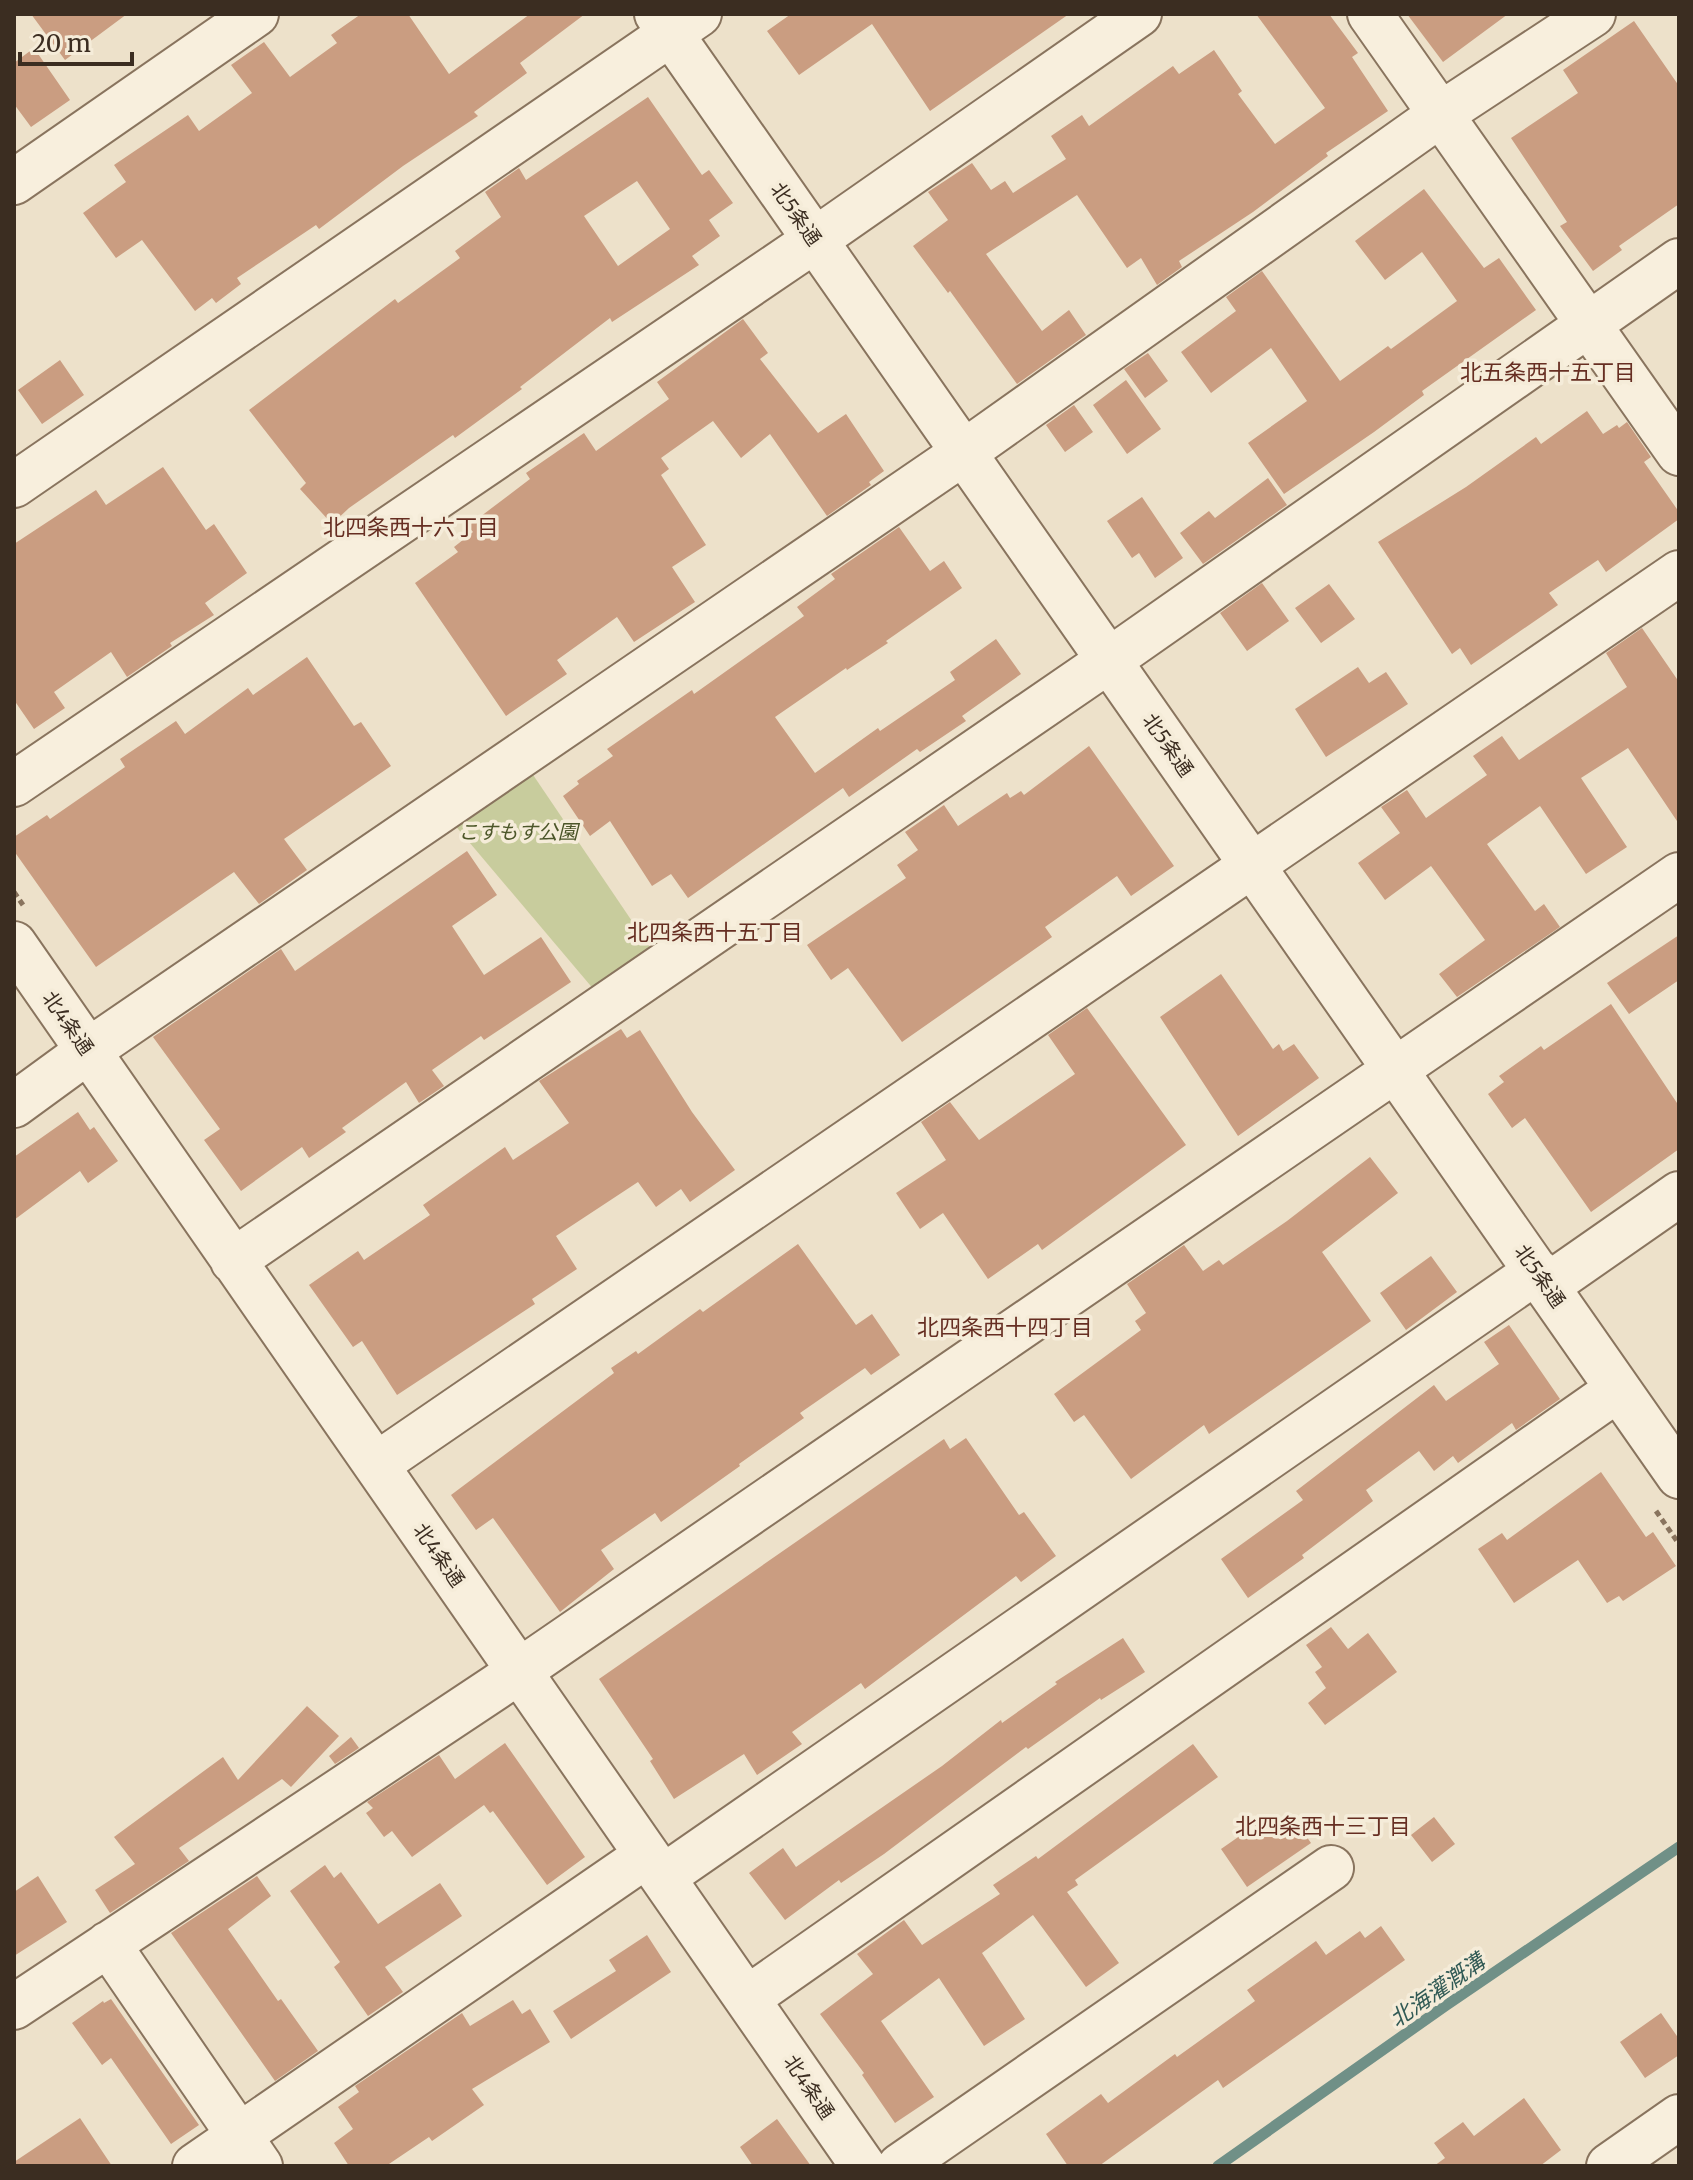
<svg xmlns="http://www.w3.org/2000/svg" width="1693" height="2180" font-family="Merriweather,'Noto Sans JP',serif">
  <rect width="100%" height="100%" fill="#ede1ca"/>
  <path fill="#c8cc9d" d="M 525,763 L 661,964 L 606,1004 L 448,817 Z"/>
  <g fill="none" stroke-linecap="round" stroke-linejoin="round">
    <path stroke="#709087" stroke-width="11" d="M 1218,2166 L 1445,2006 L 1679,1847"/>
  </g>
  <path fill="#ca9d81" fill-rule="evenodd" d="M 31,14 L 127,14 L 65,60 Z
    M 361,14 L 408,14 L 449,74 L 530,14 L 585,14 L 520,63 L 527,73 L 474,112 L 478,116 L 403,166 L 319,229 L 316,225 L 237,278 L 241,284 L 216,303 L 212,298 L 195,311 L 142,240 L 116,258 L 83,213 L 126,182 L 114,165 L 188,115 L 199,131 L 252,93 L 231,65 L 264,42 L 290,77 L 337,43 L 331,35 Z
    M 791,14 L 1069,14 L 930,111 L 872,24 L 799,75 L 767,31 Z
    M 1256,14 L 1329,14 L 1358,53 L 1352,57 L 1388,111 L 1326,153 L 1328,156 L 1253,212 L 1179,261 L 1182,267 L 1157,285 L 1141,258 L 1127,268 L 1077,195 L 986,254 L 1042,331 L 1069,310 L 1086,335 L 1017,384 L 950,291 L 948,293 L 913,246 L 948,220 L 928,192 L 972,163 L 991,190 L 1005,181 L 1013,193 L 1066,159 L 1051,136 L 1082,115 L 1089,126 L 1173,66 L 1179,74 L 1214,50 L 1242,91 L 1238,94 L 1275,144 L 1325,108 Z
    M 1407,14 L 1508,14 L 1443,62 Z
    M 1634,21 L 1679,86 L 1679,204 L 1619,246 L 1622,250 L 1593,271 L 1560,226 L 1567,222 L 1511,138 L 1578,93 L 1563,70 Z
    M 34,48 L 70,100 L 31,127 L 14,104 L 14,63 Z
    M 648,97 L 702,175 L 709,170 L 733,203 L 709,220 L 720,236 L 692,256 L 699,265 L 612,322 L 610,318 L 520,387 L 522,389 L 455,438 L 453,435 L 349,508 L 332,524 L 300,489 L 306,483 L 249,410 L 395,299 L 398,303 L 460,258 L 455,251 L 501,217 L 485,192 L 519,168 L 526,180 ZM 637,181 L 670,229 L 618,266 L 584,216 Z
    M 1424,189 L 1484,268 L 1499,258 L 1536,310 L 1422,391 L 1424,395 L 1374,432 L 1284,494 L 1248,443 L 1307,401 L 1271,348 L 1211,393 L 1181,352 L 1236,311 L 1226,297 L 1262,271 L 1340,381 L 1388,346 L 1391,349 L 1457,301 L 1422,252 L 1385,280 L 1355,241 Z
    M 743,319 L 768,353 L 760,359 L 818,433 L 846,414 L 884,471 L 869,482 L 871,485 L 827,516 L 770,434 L 741,458 L 713,421 L 661,458 L 669,469 L 661,475 L 706,545 L 672,567 L 695,602 L 634,642 L 617,617 L 557,660 L 567,674 L 506,716 L 415,583 L 458,552 L 454,547 L 473,532 L 468,526 L 530,479 L 526,473 L 584,433 L 596,451 L 669,399 L 657,382 Z
    M 1148,353 L 1168,381 L 1145,398 L 1124,369 Z
    M 60,360 L 84,395 L 42,424 L 18,390 Z
    M 1126,380 L 1161,429 L 1127,454 L 1093,405 Z
    M 1074,405 L 1093,432 L 1065,452 L 1046,425 Z
    M 1587,411 L 1603,434 L 1617,425 L 1619,428 L 1627,422 L 1651,457 L 1644,462 L 1679,512 L 1679,519 L 1606,572 L 1598,560 L 1549,593 L 1558,605 L 1471,665 L 1460,648 L 1452,654 L 1378,542 L 1466,487 L 1536,437 L 1541,444 Z
    M 163,467 L 206,530 L 214,524 L 247,573 L 205,603 L 214,615 L 170,643 L 172,646 L 127,677 L 111,652 L 54,692 L 65,708 L 34,729 L 14,700 L 14,544 L 96,490 L 106,505 Z
    M 1268,478 L 1287,505 L 1203,564 L 1180,533 L 1209,511 L 1215,518 Z
    M 1142,497 L 1183,558 L 1155,578 L 1139,553 L 1132,558 L 1107,521 Z
    M 899,527 L 930,571 L 944,561 L 962,588 L 886,641 L 888,643 L 847,670 L 846,668 L 775,717 L 815,773 L 878,728 L 880,731 L 955,680 L 950,672 L 996,639 L 1021,674 L 962,716 L 966,721 L 920,752 L 917,749 L 849,797 L 843,788 L 688,898 L 671,874 L 652,886 L 610,821 L 590,836 L 563,796 L 579,784 L 577,781 L 613,756 L 607,749 L 692,690 L 694,694 L 804,616 L 797,607 L 835,579 L 831,574 Z
    M 1262,583 L 1289,621 L 1247,651 L 1220,613 Z
    M 1329,584 L 1355,619 L 1321,643 L 1295,608 Z
    M 1642,628 L 1679,682 L 1679,824 L 1628,748 L 1581,778 L 1627,847 L 1586,874 L 1540,806 L 1487,844 L 1535,911 L 1544,904 L 1560,927 L 1457,997 L 1439,974 L 1485,940 L 1431,866 L 1385,900 L 1358,863 L 1400,833 L 1381,807 L 1407,790 L 1426,818 L 1487,775 L 1473,756 L 1502,736 L 1519,760 L 1627,687 L 1606,653 Z
    M 307,657 L 354,726 L 361,722 L 391,766 L 284,839 L 307,870 L 259,904 L 234,872 L 96,967 L 14,851 L 14,837 L 47,815 L 50,819 L 125,767 L 120,759 L 176,721 L 185,734 L 248,688 L 253,695 Z
    M 1358,667 L 1369,683 L 1386,672 L 1408,704 L 1326,757 L 1295,709 Z
    M 1089,746 L 1174,866 L 1131,896 L 1117,876 L 1045,927 L 1052,937 L 902,1042 L 848,968 L 831,980 L 807,945 L 906,878 L 897,865 L 918,850 L 905,832 L 944,805 L 958,826 L 1007,793 L 1010,798 L 1021,791 L 1024,795 Z
    M 467,851 L 497,895 L 452,926 L 484,975 L 541,937 L 571,982 L 484,1040 L 481,1036 L 432,1070 L 444,1086 L 419,1103 L 406,1082 L 342,1128 L 346,1132 L 309,1158 L 302,1147 L 241,1191 L 204,1140 L 220,1129 L 153,1037 L 281,949 L 295,971 Z
    M 1679,935 L 1679,980 L 1629,1014 L 1607,983 Z
    M 1221,974 L 1273,1049 L 1279,1044 L 1283,1051 L 1294,1044 L 1319,1078 L 1238,1136 L 1160,1017 Z
    M 1611,1004 L 1679,1106 L 1679,1149 L 1591,1212 L 1525,1118 L 1512,1128 L 1488,1094 L 1504,1082 L 1499,1076 L 1541,1046 L 1544,1050 Z
    M 1087,1008 L 1186,1145 L 1042,1250 L 1038,1244 L 988,1279 L 943,1213 L 920,1229 L 896,1193 L 946,1160 L 921,1122 L 950,1102 L 979,1140 L 1075,1074 L 1048,1035 Z
    M 621,1029 L 627,1038 L 640,1030 L 692,1112 L 735,1170 L 690,1202 L 681,1189 L 656,1207 L 638,1182 L 556,1236 L 577,1269 L 532,1299 L 535,1304 L 397,1395 L 362,1341 L 353,1347 L 309,1285 L 358,1251 L 364,1260 L 430,1215 L 423,1205 L 505,1147 L 513,1160 L 569,1123 L 539,1081 Z
    M 78,1112 L 90,1130 L 94,1127 L 118,1161 L 88,1183 L 80,1171 L 14,1220 L 14,1157 Z
    M 1370,1157 L 1398,1193 L 1322,1252 L 1371,1321 L 1209,1434 L 1204,1425 L 1131,1479 L 1084,1415 L 1074,1422 L 1054,1394 L 1141,1330 L 1135,1321 L 1146,1313 L 1127,1284 L 1184,1245 L 1203,1271 L 1219,1260 L 1223,1265 L 1287,1221 Z
    M 798,1244 L 856,1325 L 872,1314 L 900,1355 L 871,1375 L 865,1368 L 800,1413 L 804,1418 L 739,1464 L 740,1466 L 661,1522 L 655,1513 L 601,1550 L 614,1569 L 560,1612 L 493,1518 L 476,1530 L 451,1495 L 614,1373 L 611,1368 L 636,1351 L 638,1354 L 700,1309 L 703,1312 Z
    M 1431,1256 L 1457,1292 L 1406,1330 L 1380,1293 Z
    M 1509,1325 L 1560,1399 L 1516,1430 L 1512,1423 L 1458,1463 L 1453,1456 L 1434,1471 L 1419,1451 L 1366,1490 L 1373,1501 L 1302,1555 L 1304,1558 L 1248,1598 L 1221,1559 L 1303,1500 L 1296,1491 L 1434,1385 L 1446,1401 L 1499,1364 L 1484,1342 Z
    M 966,1438 L 1019,1515 L 1024,1512 L 1056,1556 L 1021,1582 L 1016,1576 L 865,1689 L 861,1683 L 792,1732 L 802,1744 L 757,1775 L 744,1754 L 674,1799 L 650,1761 L 653,1759 L 599,1679 L 944,1439 L 950,1449 Z
    M 1601,1472 L 1646,1537 L 1653,1532 L 1676,1566 L 1623,1601 L 1619,1596 L 1607,1603 L 1578,1560 L 1514,1603 L 1478,1549 L 1502,1533 L 1507,1540 Z
    M 1331,1627 L 1348,1649 L 1368,1633 L 1397,1672 L 1325,1725 L 1308,1703 L 1326,1688 L 1315,1672 L 1322,1667 L 1306,1645 Z
    M 1123,1638 L 1145,1672 L 1101,1700 L 1100,1698 L 1028,1749 L 1026,1747 L 884,1854 L 841,1883 L 839,1880 L 785,1920 L 749,1873 L 783,1848 L 796,1867 L 942,1766 L 1001,1720 L 1002,1723 L 1057,1684 L 1055,1682 Z
    M 307,1706 L 339,1736 L 291,1787 L 282,1779 L 179,1848 L 189,1861 L 110,1913 L 95,1890 L 135,1864 L 114,1837 L 223,1757 L 238,1780 Z
    M 351,1737 L 359,1748 L 335,1764 L 329,1756 Z
    M 505,1743 L 585,1857 L 547,1885 L 493,1811 L 490,1813 L 484,1805 L 412,1857 L 392,1831 L 384,1837 L 366,1813 L 373,1808 L 367,1802 L 439,1755 L 455,1779 Z
    M 1193,1744 L 1218,1777 L 1075,1880 L 1078,1885 L 1067,1892 L 1119,1963 L 1086,1987 L 1033,1915 L 982,1953 L 1025,2019 L 984,2046 L 939,1978 L 881,2021 L 934,2097 L 895,2123 L 862,2075 L 864,2073 L 820,2014 L 873,1974 L 857,1954 L 904,1920 L 922,1945 L 1000,1894 L 993,1885 L 1036,1856 L 1038,1859 Z
    M 1290,1813 L 1311,1843 L 1247,1887 L 1221,1849 L 1267,1817 L 1273,1826 Z
    M 1434,1817 L 1455,1844 L 1432,1862 L 1411,1835 Z
    M 325,1865 L 334,1878 L 341,1872 L 378,1924 L 440,1883 L 462,1916 L 385,1967 L 403,1992 L 368,2016 L 334,1967 L 340,1962 L 290,1891 Z
    M 38,1876 L 67,1922 L 14,1956 L 14,1892 Z
    M 257,1876 L 271,1896 L 228,1929 L 278,2001 L 281,1999 L 318,2051 L 275,2081 L 171,1933 Z
    M 1381,1926 L 1405,1960 L 1223,2088 L 1218,2080 L 1099,2166 L 1068,2166 L 1046,2134 L 1101,2094 L 1108,2103 L 1175,2054 L 1177,2057 L 1255,2001 L 1247,1990 L 1316,1941 L 1326,1955 L 1360,1931 L 1365,1938 Z
    M 647,1935 L 671,1972 L 571,2039 L 553,2011 L 616,1971 L 609,1960 Z
    M 111,1999 L 199,2125 L 171,2144 L 111,2058 L 102,2065 L 72,2023 L 103,2001 L 104,2003 Z
    M 513,2000 L 522,2014 L 530,2009 L 550,2042 L 472,2089 L 484,2105 L 432,2141 L 429,2137 L 386,2166 L 349,2166 L 334,2143 L 353,2129 L 338,2107 L 359,2092 L 355,2086 L 462,2013 L 470,2026 Z
    M 1661,2013 L 1679,2039 L 1679,2055 L 1645,2078 L 1620,2042 Z
    M 1524,2098 L 1561,2150 L 1540,2166 L 1434,2166 L 1445,2158 L 1434,2143 L 1463,2122 L 1474,2136 Z
    M 80,2118 L 112,2166 L 14,2166 L 14,2162 Z
    M 777,2119 L 811,2166 L 753,2166 L 740,2147 Z"/>
  <g fill="none" stroke-linecap="round" stroke-linejoin="round">
    <defs>
      <path id="minor" d="M 657,14 L 1679,1476
        M 1370,14 L 1679,453
        M 14,182 L 256,14
        M 14,485 L 699,14
        M 14,784 L 815,240 L 1139,14
        M 14,944 L 863,2166
        M 14,1105 L 88,1051 L 963,453 L 1441,114 L 1593,14
        M 233,1261 L 1108,661 L 1679,261
        M 1547,1286 L 1679,1194
        M 376,1465 L 1679,573
        M 663,1877 L 1537,1271
        M 108,1944 L 260,2166
        M 748,1998 L 1618,1389
        M 14,2007 L 496,1687 L 1679,875
        M 195,2166 L 647,1855
        M 900,2166 L 1331,1868
        M 1609,2166 L 1679,2117"/>
    </defs>
    <use href="#minor" stroke="#89745e" stroke-width="48"/>
    <path stroke="#89745e" stroke-width="5" stroke-dasharray="6 4" stroke-linecap="butt" d="M 14,892 L 23,905
      M 1656,1511 L 1679,1544"/>
    <use href="#minor" stroke="#f8efdd" stroke-width="44"/>
  </g>
  <g text-anchor="middle" stroke-width="7" stroke-linejoin="round" paint-order="stroke">
    <g font-size="20" fill="#3b2d21" stroke="#f5ecd9">
      <text transform="translate(796 214) rotate(55)" y="7">北5条通</text>
      <text transform="translate(1168 745) rotate(55)" y="7">北5条通</text>
      <text transform="translate(68 1023) rotate(55)" y="7">北4条通</text>
      <text transform="translate(1540 1276) rotate(55)" y="7">北5条通</text>
      <text transform="translate(439 1555) rotate(55)" y="7">北4条通</text>
      <text transform="translate(809 2087) rotate(56)" y="7">北4条通</text>
    </g>
    <g font-size="20" font-style="italic" fill="#4c5629" stroke="#f5ecd9">
      <text x="518" y="839">こすもす公園</text>
    </g>
    <g font-size="22" fill="#662e22" stroke="#f5ecd9">
      <text x="1548" y="380">北五条西十五丁目</text>
      <text x="411" y="535">北四条西十六丁目</text>
      <text x="715" y="940">北四条西十五丁目</text>
      <text x="1005" y="1335">北四条西十四丁目</text>
      <text x="1323" y="1834">北四条西十三丁目</text>
    </g>
    <g font-size="22" font-style="italic" fill="#315a55" stroke="#f5ecd9">
      <text transform="translate(1437 1990) rotate(-35)" y="8">北海灌漑溝</text>
    </g>
  </g>
  <rect width="1693" height="2180" fill="none" stroke="#3b2d21" stroke-width="32"/>
  <path d="M20 52v12h112v-12" fill="none" stroke="#3b2d21" stroke-width="4"/>
  <text x="32" y="52" font-size="24" fill="#3b2d21" stroke="#f5ecd9" stroke-width="6" paint-order="stroke">20 m</text>
</svg>
